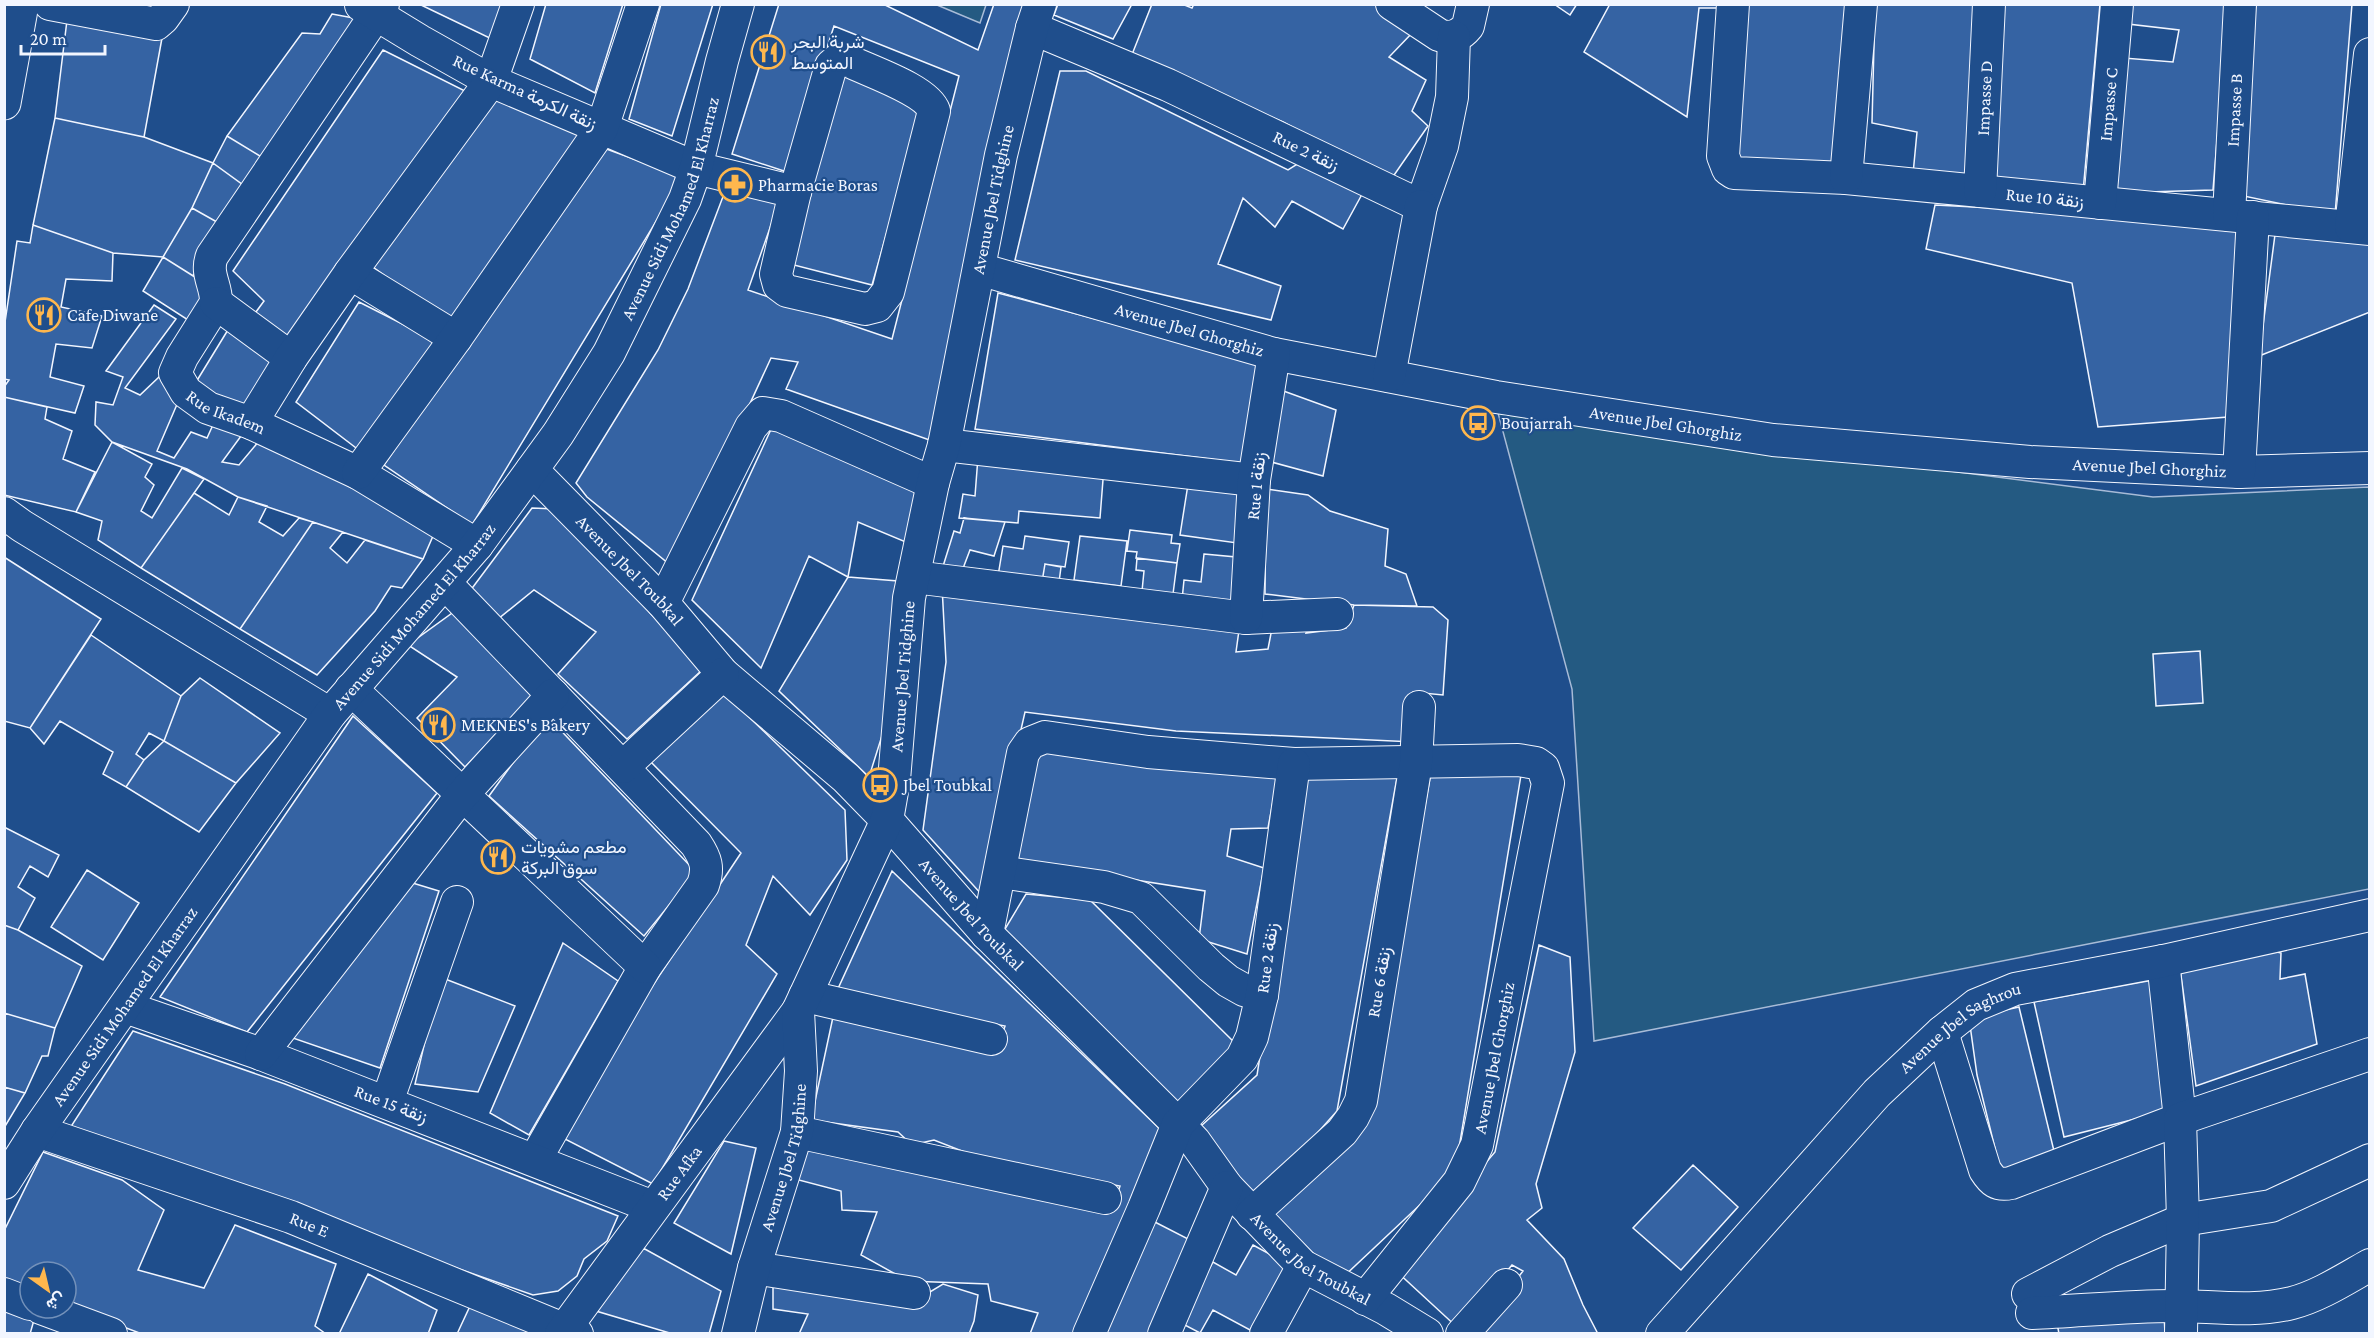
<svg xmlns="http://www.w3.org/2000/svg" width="2374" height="1338" font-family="'Crimson Pro',Vazirmatn,serif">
  <rect width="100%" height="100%" fill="#1f4e8c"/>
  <path fill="#245a82" stroke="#a8bbd7" stroke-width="1.5" d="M 937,5 L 986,5 L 980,23 Z
    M 1498,413 L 2153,497 L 2369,487 L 2369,889 L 1594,1041 L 1572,689 Z"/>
  <path fill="#3563a3" stroke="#f2f6ff" stroke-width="1.5" d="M 419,4 L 513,4 L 500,43 Z
    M 546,4 L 623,4 L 595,93 L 530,59 Z
    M 661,4 L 713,4 L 672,136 L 629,119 Z
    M 779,4 L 883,4 L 978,50 L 994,4 L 1034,4 L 935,442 L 786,389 L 798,362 L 771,358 L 674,568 L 587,497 L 576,483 L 658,350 L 688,289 L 727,186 L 782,194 L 748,290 L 892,339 L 959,76 L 834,26 L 787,172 L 732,154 Z
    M 1058,4 L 1132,4 L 1113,39 L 1054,15 Z
    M 1152,4 L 1182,4 L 1192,8 L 1194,4 L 1379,4 L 1413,32 L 1389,57 L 1426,80 L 1412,111 L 1428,126 L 1390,181 L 1283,122 L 1131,57 Z
    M 1554,4 L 1577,4 L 1570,15 Z
    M 1610,4 L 1717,4 L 1717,8 L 1699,8 L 1687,117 L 1584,52 Z
    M 1747,4 L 1850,4 L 1837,165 L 1735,158 Z
    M 1875,4 L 1979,4 L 1966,178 L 1913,174 L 1917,132 L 1872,123 Z
    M 2004,4 L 2100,4 L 2083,192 L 1990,179 Z
    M 2131,4 L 2228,4 L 2213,190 L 2115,193 L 2124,58 L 2173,62 L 2179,30 L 2128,24 Z
    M 2256,4 L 2352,4 L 2335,215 L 2234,194 Z
    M 68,12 L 164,27 L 144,137 L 55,118 Z
    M 332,14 L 359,19 L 268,161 L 227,136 L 302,33 L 320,34 Z
    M 383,50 L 467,92 L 291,353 L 253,316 L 264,301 L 233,271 Z
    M 836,67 L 923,105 L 872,285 L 790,264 Z
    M 1060,71 L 1086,71 L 1288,170 L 1302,161 L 1366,187 L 1343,229 L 1292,201 L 1275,227 L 1243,198 L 1218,264 L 1281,286 L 1271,320 L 1015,260 Z
    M 490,88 L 584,135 L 452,325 L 373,267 Z
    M 55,118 L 144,137 L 213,163 L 192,208 L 163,257 L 113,253 L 33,225 Z
    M 227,136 L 268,161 L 250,190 L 213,163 Z
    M 601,147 L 683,177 L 472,525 L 384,465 Z
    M 213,163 L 250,190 L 224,226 L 192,208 Z
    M 1935,205 L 2239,220 L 2228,417 L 2098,427 L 2072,283 L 1926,249 Z
    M 192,208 L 224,226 L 193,276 L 163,257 Z
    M 33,225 L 113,253 L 112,281 L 66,279 L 61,307 L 102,316 L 92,348 L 56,344 L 50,377 L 84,386 L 75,413 L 4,397 L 4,387 L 9,380 L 4,379 L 4,329 L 17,241 L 30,243 Z
    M 2276,227 L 2370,235 L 2370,312 L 2259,356 Z
    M 163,257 L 211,287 L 188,320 L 143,291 Z
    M 998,293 L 1260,363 L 1248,464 L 975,429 Z
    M 359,302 L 446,346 L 364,454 L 296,402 Z
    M 154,305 L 176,319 L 125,388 L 140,395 L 159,377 L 181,395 L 157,451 L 174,458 L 191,432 L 207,438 L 217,416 L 244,432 L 222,462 L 239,465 L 259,441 L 436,529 L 423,559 L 238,497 L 187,469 L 112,442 L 95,425 L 96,402 L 113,405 L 123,377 L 106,371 Z
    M 234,320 L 277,356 L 240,412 L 222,396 L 211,406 L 193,387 Z
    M 1278,389 L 1336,410 L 1323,476 L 1264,460 Z
    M 4,397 L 47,407 L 45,419 L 72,431 L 63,459 L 95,472 L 76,512 L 4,495 Z
    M 773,425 L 916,488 L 908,543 L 858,522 L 848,577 L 809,556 L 761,668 L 692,600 Z
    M 112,442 L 152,464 L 145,477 L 154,485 L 141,511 L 152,518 L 182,468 L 204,479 L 141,568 L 98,540 L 102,521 L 76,512 Z
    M 978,457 L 1104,467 L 1100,518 L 1019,511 L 1018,523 L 959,518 L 963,494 L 975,496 Z
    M 1189,478 L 1241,486 L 1237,543 L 1180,535 Z
    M 1266,489 L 1308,495 L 1330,511 L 1388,529 L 1385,566 L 1406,574 L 1417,606 L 1354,605 L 1265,594 Z
    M 194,493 L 229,515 L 238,497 L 267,506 L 259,522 L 283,536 L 299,518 L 313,522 L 240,629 L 141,568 Z
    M 532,508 L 556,509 L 702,670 L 627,739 L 558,674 L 596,632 L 534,590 L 498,619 L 470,591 Z
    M 964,518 L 1005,522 L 994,556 L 970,550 L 959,579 L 940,576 L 954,531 L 960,533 Z
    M 313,522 L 343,532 L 330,548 L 347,563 L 365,540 L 423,559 L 402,588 L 391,586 L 375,611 L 317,675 L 240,629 Z
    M 1130,530 L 1172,535 L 1171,543 L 1180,544 L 1177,563 L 1136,558 L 1137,552 L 1127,551 Z
    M 1025,536 L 1069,542 L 1065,567 L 1045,564 L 1041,588 L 997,582 L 1003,546 L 1023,549 Z
    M 1080,536 L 1127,541 L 1121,586 L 1074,580 Z
    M 1204,554 L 1236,557 L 1231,605 L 1182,600 L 1184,580 L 1201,582 Z
    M 4,557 L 101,619 L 30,728 L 4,721 Z
    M 1137,558 L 1177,563 L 1173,594 L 1142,591 L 1144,571 L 1136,570 Z
    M 1045,564 L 1061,567 L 1059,582 L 1041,588 Z
    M 848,577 L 898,581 L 892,704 L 869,777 L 779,691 Z
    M 942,586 L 1240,623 L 1236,652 L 1268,649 L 1273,623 L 1310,622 L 1306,633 L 1346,628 L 1354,605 L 1433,607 L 1448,620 L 1443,695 L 1413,692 L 1414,742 L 1176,731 L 1025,712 L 983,896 L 923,830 L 946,662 Z
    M 455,611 L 535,693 L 465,767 L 417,718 L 457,677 L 408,645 Z
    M 91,635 L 181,696 L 164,741 L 149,733 L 136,754 L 144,760 L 126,787 L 103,774 L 113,752 L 60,721 L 44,744 L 30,728 Z
    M 2200,651 L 2203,703 L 2156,706 L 2153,654 Z
    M 200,678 L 280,733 L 236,783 L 164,741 L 181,696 Z
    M 715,684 L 845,810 L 847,860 L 810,915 L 773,876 L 746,945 L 777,974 L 653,1184 L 559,1136 L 649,991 L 741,853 L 642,753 Z
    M 353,716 L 437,793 L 247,1032 L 160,997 Z
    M 547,716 L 696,872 L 644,936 L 489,796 Z
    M 164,741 L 236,783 L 199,832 L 126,787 L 144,760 Z
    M 1038,749 L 1278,775 L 1268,828 L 1231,829 L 1227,856 L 1264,868 L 1247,954 L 1199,939 L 1205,891 L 1015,861 Z
    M 1432,767 L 1522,769 L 1455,1172 L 1340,1280 L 1271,1212 L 1367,1124 Z
    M 1398,772 L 1337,1111 L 1255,1203 L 1190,1136 L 1257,1075 L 1305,773 Z
    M 4,827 L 59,855 L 48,877 L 30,866 L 18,887 L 35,898 L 18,930 L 4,925 Z
    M 87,870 L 139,903 L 103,960 L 51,927 Z
    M 892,871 L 1163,1132 L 1080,1334 L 1030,1334 L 1038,1313 L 991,1301 L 988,1284 L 908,1281 L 861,1255 L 877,1212 L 842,1210 L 841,1191 L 795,1179 L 803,1139 L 1112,1209 L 1120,1186 L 990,1162 L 934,1140 L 912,1145 L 898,1132 L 811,1120 L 833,1017 L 997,1050 L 1005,1026 L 836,993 Z
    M 406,881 L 439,891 L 380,1068 L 284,1035 Z
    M 1026,894 L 1090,900 L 1237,1045 L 1177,1108 L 1002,934 Z
    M 4,925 L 18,930 L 82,966 L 55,1028 L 4,1013 Z
    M 563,943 L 618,981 L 529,1135 L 490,1113 Z
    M 1539,945 L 1570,957 L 1575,1052 L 1536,1184 L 1542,1208 L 1527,1220 L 1564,1259 L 1583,1305 L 1598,1334 L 1475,1334 L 1523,1271 L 1512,1265 L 1459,1329 L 1395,1270 L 1495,1152 Z
    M 2251,945 L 2281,953 L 2280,979 L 2305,974 L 2317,1044 L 2196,1086 L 2180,968 Z
    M 440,977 L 515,1006 L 478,1092 L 415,1084 Z
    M 2153,980 L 2171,1110 L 2064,1137 L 2034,1002 Z
    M 2019,1007 L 2054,1151 L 2001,1173 L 1977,1075 L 1969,1018 Z
    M 4,1013 L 55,1028 L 48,1056 L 42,1056 L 25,1093 L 4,1087 Z
    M 133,1031 L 285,1084 L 618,1216 L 607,1241 L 584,1259 L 577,1276 L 558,1291 L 533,1295 L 68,1131 Z
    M 4,1087 L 25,1093 L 4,1128 Z
    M 724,1141 L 756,1148 L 731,1254 L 674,1223 Z
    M 43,1152 L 122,1180 L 164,1210 L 138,1270 L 204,1288 L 235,1225 L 336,1264 L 315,1326 L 326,1334 L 142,1334 L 66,1305 L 66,1272 L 30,1272 L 30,1292 L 4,1282 L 4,1231 Z
    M 1693,1165 L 1738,1207 L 1681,1270 L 1633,1228 Z
    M 1149,1219 L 1196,1243 L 1155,1334 L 1096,1334 Z
    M 1253,1245 L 1288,1264 L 1250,1330 L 1213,1310 L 1200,1333 L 1179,1322 L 1213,1262 L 1236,1275 Z
    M 643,1248 L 721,1291 L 709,1334 L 673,1334 L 596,1311 Z
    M 368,1274 L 437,1310 L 428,1334 L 339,1334 Z
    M 773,1282 L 925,1295 L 943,1284 L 978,1295 L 974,1321 L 969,1334 L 799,1334 L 808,1314 L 773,1309 Z
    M 471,1304 L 533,1328 L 531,1334 L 457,1334 Z
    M 4,1308 L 34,1320 L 30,1334 L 4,1334 Z
    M 2164,1313 L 2165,1334 L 2059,1334 L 2057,1323 Z"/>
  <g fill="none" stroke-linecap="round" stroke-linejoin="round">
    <defs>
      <g id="minor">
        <path d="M 50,4 L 156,24 L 163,18 L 173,4"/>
        <path id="s1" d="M 383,4 L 212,256 C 205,274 217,286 216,303 L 182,357 L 175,373 L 186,392 L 208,408 L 251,423 L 358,473 L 477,545"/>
        <path d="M 1392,4 L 1439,35 C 1451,40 1461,35 1468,26 L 1473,4"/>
        <path d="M 1733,4 L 1723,156 L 1728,169 L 1734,173 L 1846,178 L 2370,229"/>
        <path d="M 361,5 L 420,41 L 491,81 L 696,168 L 795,192"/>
        <path d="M 1032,28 L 1168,85 L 1421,206 L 1442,146 L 1452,97 L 1454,37"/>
        <path d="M 838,60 L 849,61 C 869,71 927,90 934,111 L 888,292 L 877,306 L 865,309 L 787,291 L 779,285 L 776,274 L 795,192 L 831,66 Z"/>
        <path d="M 1846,178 L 1861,4"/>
        <path id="s2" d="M 1980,191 L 1989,4"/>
        <path id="s3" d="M 2100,203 L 2117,4"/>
        <path id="s4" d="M 2229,215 L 2240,4"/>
        <path d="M 2351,227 L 2370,54"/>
        <path id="s5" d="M 979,269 L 1274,354 L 1496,397 L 1773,440 L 2030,462 L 2239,472 L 2370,468"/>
        <path d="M 350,273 L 456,338"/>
        <path d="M 216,303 L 291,358"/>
        <path d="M 1389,376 L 1421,206"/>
        <path d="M 251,423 L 291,358 L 350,273 L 491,81 L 518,4"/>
        <path d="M 944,445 L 1254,480"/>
        <path id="s6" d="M 532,470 L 663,603 L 723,674 L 846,778 L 887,820 L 987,934 L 1178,1124 L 1195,1142 L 1227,1187 L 1303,1266 L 1386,1309 L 1427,1334"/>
        <path d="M 2239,472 L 2253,217"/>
        <path d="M 358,473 L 456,338 L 602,128 L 643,4"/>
        <path d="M 4,513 L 22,526 L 330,714"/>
        <path d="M 914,577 L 1246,618 L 1337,614"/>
        <path d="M 445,583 L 696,844 C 706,859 709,868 703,885 L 645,967 L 535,1160"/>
        <path d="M 663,603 L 751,427 L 763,413 L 781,416 L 933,483"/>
        <path d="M 1246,618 L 1254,480 L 1274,354"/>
        <path d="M 351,689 L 645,967"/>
        <path d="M 623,767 L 723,674"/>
        <path d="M 1000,872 L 1104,887 L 1141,898 L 1211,967 L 1228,981 L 1244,990 L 1262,995"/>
        <path d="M 987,934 L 1023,753 L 1030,743 L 1045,737 L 1148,752 L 1294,764 L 1518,760 L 1536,763 L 1543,768 L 1548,783 L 1477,1145 L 1459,1182 L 1365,1299"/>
        <path d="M 805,996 L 991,1039"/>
        <path d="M 125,1007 L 261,1054 L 653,1207"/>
        <path d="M 1942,1032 L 1985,1170 C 1992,1181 1997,1186 2011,1183 L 2180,1119 L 2163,961"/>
        <path d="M 261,1054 L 462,795 L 553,695"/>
        <path d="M 387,1102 L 457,902"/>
        <path id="s7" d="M 37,1131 L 291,1217 L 563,1329 L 577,1334"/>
        <path d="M 797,1132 L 1105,1198"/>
        <path id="s8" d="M 4,1183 L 37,1131 L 330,714 L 477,545 L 558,434 L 609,353 L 685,199 L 696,168 L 722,61 L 738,4"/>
        <path d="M 1252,1214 L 1342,1132 L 1353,1117 L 1361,1101 L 1416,763 L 1419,707"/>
        <path d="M 754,1268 L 914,1293"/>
        <path d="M 4,1294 L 30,1304"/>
        <path d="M 2028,1294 L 2110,1251 L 2183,1220 L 2271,1206 L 2370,1160"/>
        <path d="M 41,1308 L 111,1334"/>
        <path d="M 2032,1313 C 2082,1311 2133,1305 2183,1306 C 2219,1307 2256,1312 2292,1303 C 2319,1296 2345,1279 2370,1265"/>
        <path id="s9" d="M 561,1334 L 798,1011"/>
        <path id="s10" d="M 738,1334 L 754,1268 L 797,1132 L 801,1071 L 798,1011 L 887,820 L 894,780 L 909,598 L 933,483 L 944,445 L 1001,155 L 1032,28 L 1040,4"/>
        <path d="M 1089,1334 L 1144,1208 L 1178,1124 L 1242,1058 L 1252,1037 L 1262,995 L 1294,764"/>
        <path d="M 1164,1334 L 1227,1187"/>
        <path d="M 1266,1334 L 1303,1266"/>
        <path d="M 1462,1334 L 1506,1285"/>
        <path id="s11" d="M 1662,1334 L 1877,1093 L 1942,1032 L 1976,1005 L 2015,989 L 2163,961 L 2370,915"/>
        <path d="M 2181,1334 L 2183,1220 L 2180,1119 L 2370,1054"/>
      </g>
      <path id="major" d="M 4,103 L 22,4"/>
    </defs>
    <use href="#minor" stroke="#f2f6ff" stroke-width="34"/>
    <use href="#major" stroke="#f2f6ff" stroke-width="35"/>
    <use href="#minor" stroke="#1f4e8c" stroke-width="32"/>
    <use href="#major" stroke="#1f4e8c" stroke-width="33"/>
  </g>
  <defs>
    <symbol id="restaurant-ring" viewBox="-11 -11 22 22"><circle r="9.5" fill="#1f4e8c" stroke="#ffb74d" stroke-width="1.5"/><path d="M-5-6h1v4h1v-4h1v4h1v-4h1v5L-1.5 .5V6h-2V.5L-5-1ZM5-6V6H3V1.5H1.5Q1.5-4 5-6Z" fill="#ffb74d"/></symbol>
    <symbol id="pharmacy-ring" viewBox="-11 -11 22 22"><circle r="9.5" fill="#1f4e8c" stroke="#ffb74d" stroke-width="1.5"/><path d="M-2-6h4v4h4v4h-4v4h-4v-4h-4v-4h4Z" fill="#ffb74d"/></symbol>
    <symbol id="bus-ring" viewBox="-11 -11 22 22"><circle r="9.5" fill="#1f4e8c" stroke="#ffb74d" stroke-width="1.5"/><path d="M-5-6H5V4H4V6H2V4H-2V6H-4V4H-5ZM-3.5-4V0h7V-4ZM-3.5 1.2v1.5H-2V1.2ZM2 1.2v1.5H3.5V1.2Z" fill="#ffb74d"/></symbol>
  </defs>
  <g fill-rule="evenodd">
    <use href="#restaurant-ring" x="749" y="33" width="38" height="38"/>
    <use href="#pharmacy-ring" x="716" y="166" width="38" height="38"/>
    <use href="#restaurant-ring" x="25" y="296" width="38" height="38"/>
    <use href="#bus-ring" x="1459" y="404" width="38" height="38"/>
    <use href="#restaurant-ring" x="419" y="706" width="38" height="38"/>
    <use href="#bus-ring" x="861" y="766" width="38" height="38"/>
    <use href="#restaurant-ring" x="479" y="838" width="38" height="38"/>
  </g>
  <g text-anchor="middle" stroke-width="4.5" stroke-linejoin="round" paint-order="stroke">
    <g font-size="18" fill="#f2f6ff" stroke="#1f4e8c" text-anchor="start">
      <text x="791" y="48">شربة البحر<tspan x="791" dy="21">المتوسط</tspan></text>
      <text x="758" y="191">Pharmacie Boras</text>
      <text x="67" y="321">Cafe Diwane</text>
      <text x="1501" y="429">Boujarrah</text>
      <text x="461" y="731">MEKNES's Bakery</text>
      <text x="903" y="791">Jbel Toubkal</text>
      <text x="521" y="853">مطعم مشويات<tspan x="521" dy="21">سوق البركة</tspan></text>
    </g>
    <g font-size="18" fill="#f2f6ff" stroke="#1f4e8c">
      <text transform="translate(525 92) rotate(25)" y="6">Rue Karma زنقة الكرمة</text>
      <text dy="6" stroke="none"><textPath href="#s2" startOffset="93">Impasse D</textPath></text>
      <text dy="6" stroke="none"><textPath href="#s3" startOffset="99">Impasse C</textPath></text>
      <text dy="6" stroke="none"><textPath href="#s4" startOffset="105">Impasse B</textPath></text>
      <text transform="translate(1306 151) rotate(26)" y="6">Rue 2 زنقة</text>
      <text transform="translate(2045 198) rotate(6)" y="6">Rue 10 زنقة</text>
      <text dy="6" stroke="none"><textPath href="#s10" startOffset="1173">Avenue Jbel Tidghine</textPath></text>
      <text dy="6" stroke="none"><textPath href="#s8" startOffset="1186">Avenue Sidi Mohamed El Kharraz</textPath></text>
      <text dy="6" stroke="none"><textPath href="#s5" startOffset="219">Avenue Jbel Ghorghiz</textPath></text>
      <text dy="6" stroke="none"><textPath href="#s1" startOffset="501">Rue Ikadem</textPath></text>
      <text dy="6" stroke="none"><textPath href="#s5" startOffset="705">Avenue Jbel Ghorghiz</textPath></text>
      <text dy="6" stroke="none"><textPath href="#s5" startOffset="1191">Avenue Jbel Ghorghiz</textPath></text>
      <text transform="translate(1256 486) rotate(-84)" y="6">Rue 1 زنقة</text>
      <text dy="6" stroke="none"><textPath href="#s6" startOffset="140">Avenue Jbel Toubkal</textPath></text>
      <text dy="6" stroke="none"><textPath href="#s8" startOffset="700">Avenue Sidi Mohamed El Kharraz</textPath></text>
      <text dy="6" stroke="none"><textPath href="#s10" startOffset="687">Avenue Jbel Tidghine</textPath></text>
      <text dy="6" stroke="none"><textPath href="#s6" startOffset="626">Avenue Jbel Toubkal</textPath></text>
      <text transform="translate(1267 958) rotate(-82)" y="6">Rue 2 زنقة</text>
      <text transform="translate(1379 982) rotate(-80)" y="6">Rue 6 زنقة</text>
      <text dy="6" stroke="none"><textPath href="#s8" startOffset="214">Avenue Sidi Mohamed El Kharraz</textPath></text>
      <text dy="6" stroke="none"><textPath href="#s11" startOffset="430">Avenue Jbel Saghrou</textPath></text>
      <text transform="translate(1494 1058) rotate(-79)" y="6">Avenue Jbel Ghorghiz</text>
      <text transform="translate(391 1104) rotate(21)" y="6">Rue 15 زنقة</text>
      <text dy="6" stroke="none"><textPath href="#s10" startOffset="183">Avenue Jbel Tidghine</textPath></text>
      <text dy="6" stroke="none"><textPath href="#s9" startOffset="200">Rue Afka</textPath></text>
      <text dy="6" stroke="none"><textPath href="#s7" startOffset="288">Rue E</textPath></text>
      <text dy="6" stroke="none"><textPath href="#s6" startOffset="1112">Avenue Jbel Toubkal</textPath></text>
    </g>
  </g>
  <rect width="2374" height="1338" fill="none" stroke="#f2f6ff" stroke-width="12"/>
  <g transform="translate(48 1290) rotate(146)"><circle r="28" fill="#1f4e8c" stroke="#7391ba" stroke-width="1.5"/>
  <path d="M0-4.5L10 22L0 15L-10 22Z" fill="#ffb74d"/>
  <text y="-9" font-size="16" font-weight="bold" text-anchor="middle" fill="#f2f6ff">ش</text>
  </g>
  <path d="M21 45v9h84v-9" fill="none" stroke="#f2f6ff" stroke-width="3"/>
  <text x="30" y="45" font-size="18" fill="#f2f6ff" stroke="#1f4e8c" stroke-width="4.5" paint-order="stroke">20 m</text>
</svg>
